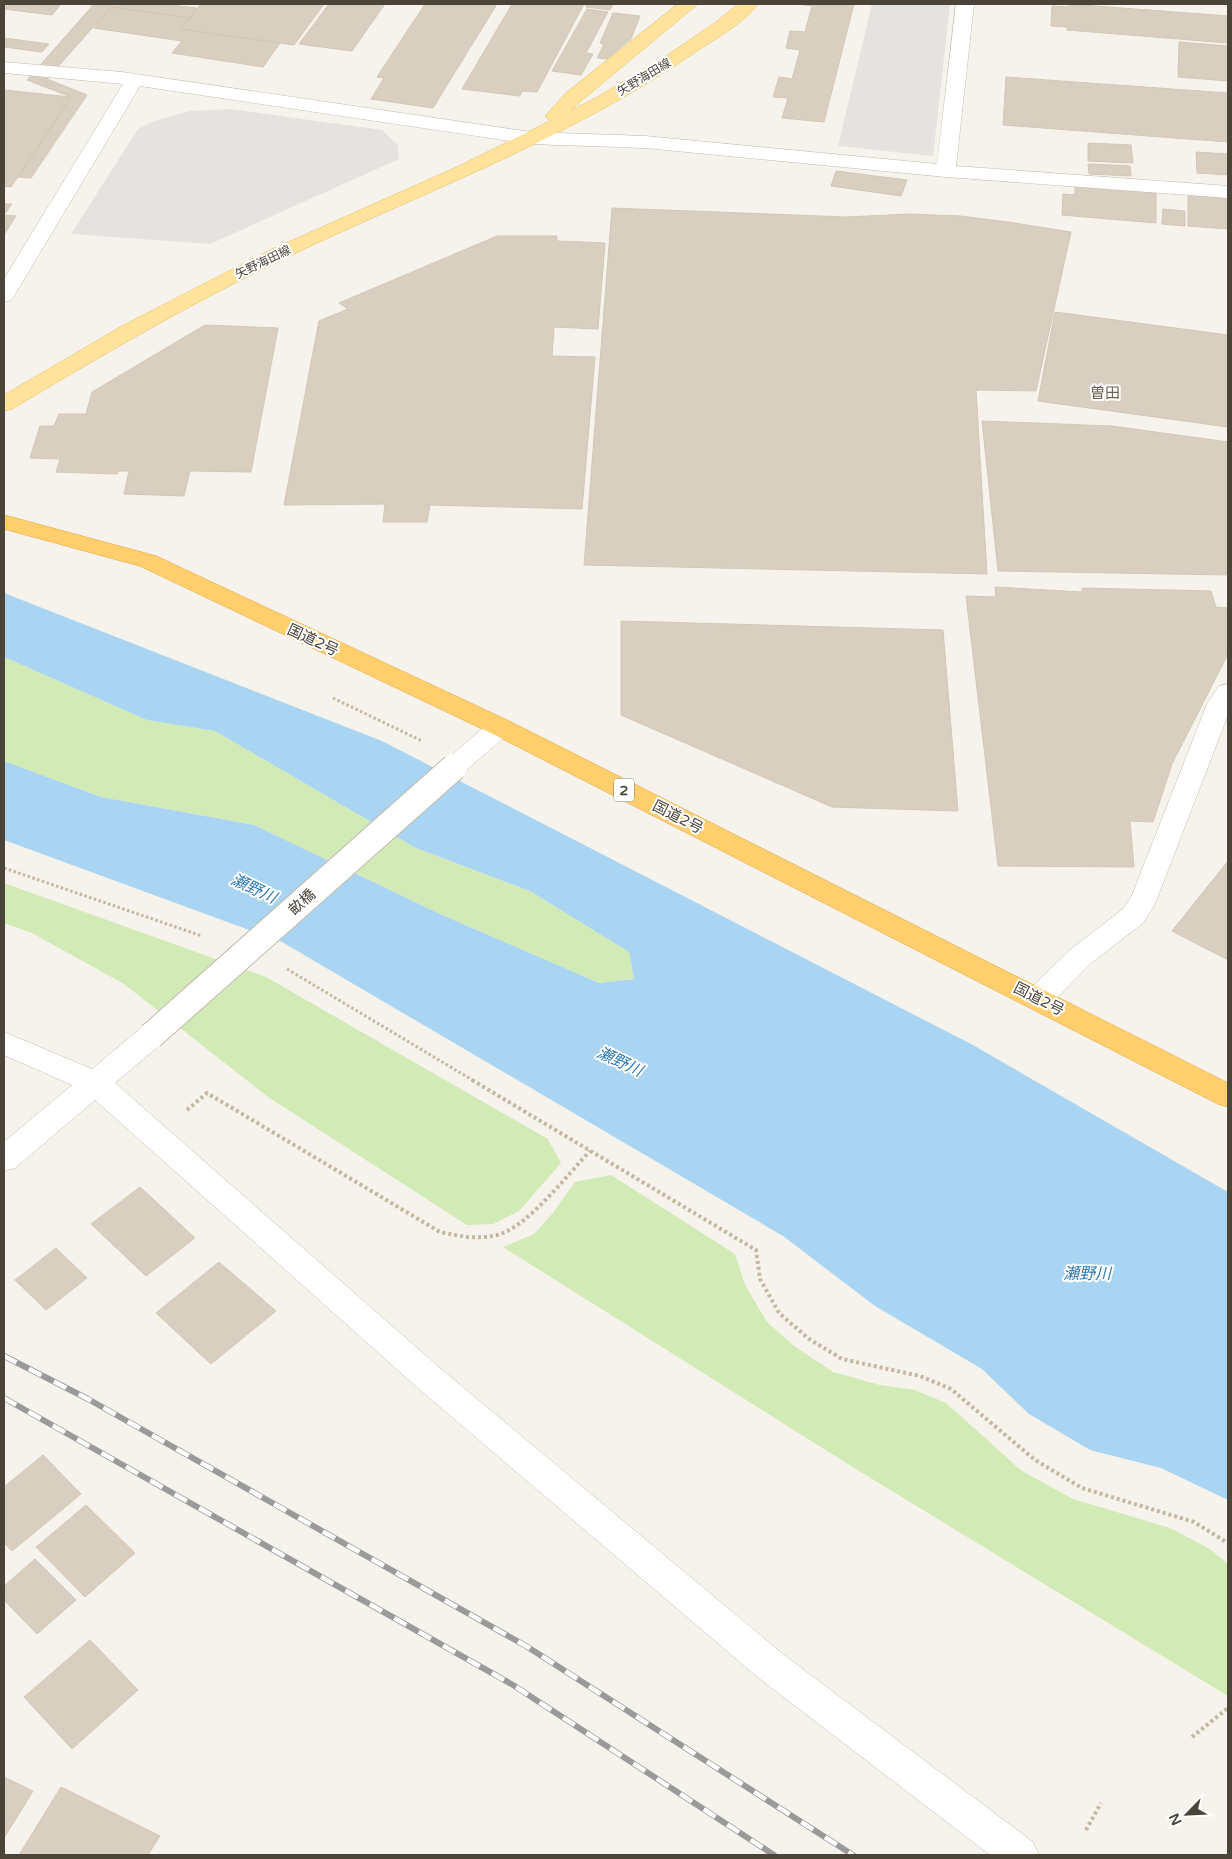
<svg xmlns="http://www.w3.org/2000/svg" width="1232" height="1859" font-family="'Varela Round','Noto Sans JP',sans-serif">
  <rect width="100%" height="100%" fill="#f6f3ec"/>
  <path fill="#d2eab5" d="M 4,657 L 147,720 L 215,731 L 416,848 L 530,891 L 629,952 L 634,979 L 599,983 L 440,914 L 254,825 L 101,797 L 4,761 Z
    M 4,883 L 266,977 L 548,1139 L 561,1163 L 519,1211 L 493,1224 L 467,1225 L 268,1097 L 124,984 L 32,933 L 4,923 Z
    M 611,1175 L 735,1254 L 745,1285 L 767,1322 L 794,1346 L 833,1372 L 880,1385 L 915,1390 L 946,1403 L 1022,1471 L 1073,1499 L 1170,1528 L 1210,1549 L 1228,1564 L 1228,1696 L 851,1466 L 503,1247 L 534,1234 L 552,1214 L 575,1182 Z"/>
  <path fill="#e5e3e0" d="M 872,4 L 950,4 L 933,156 L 838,146 Z
    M 230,109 L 382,130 L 398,145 L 399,159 L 210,244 L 71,234 L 138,129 L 157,120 L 191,111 Z"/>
  <path fill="#a9d4f2" d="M 4,593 L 382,741 L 971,1044 L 1228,1192 L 1228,1500 L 1161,1468 L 1090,1450 L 1029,1414 L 982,1369 L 875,1306 L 783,1236 L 282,942 L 4,840 L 4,761 L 101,797 L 254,825 L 440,914 L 599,983 L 634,979 L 629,952 L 530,891 L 416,848 L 215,731 L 147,720 L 4,657 Z"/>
  <path fill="#d8cfc1" stroke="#d3c7b4" d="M 4,4 L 61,4 L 52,15 L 4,9 Z
    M 94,4 L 162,4 L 197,8 L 190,18 L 111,7 L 47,79 L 87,95 L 31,178 L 18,177 L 71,97 L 27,80 Z
    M 201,4 L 324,4 L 294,45 L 180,29 Z
    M 329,4 L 385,4 L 352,51 L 299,44 Z
    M 425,4 L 497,4 L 433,108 L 371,99 L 384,78 L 377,77 Z
    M 512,4 L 584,4 L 537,92 L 522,91 L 520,96 L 462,89 Z
    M 587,4 L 613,4 L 610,10 L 586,7 Z
    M 798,4 L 854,4 L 824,122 L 782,118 L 788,98 L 773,97 L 779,77 L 792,79 L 800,50 L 786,48 L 790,31 L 805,32 L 812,6 Z
    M 1069,4 L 1228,16 L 1228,43 L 1067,30 L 1067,27 L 1051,26 L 1052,6 L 1069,7 Z
    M 111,7 L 190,18 L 180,29 L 280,43 L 263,67 L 172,53 L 182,41 L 94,28 Z
    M 587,9 L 608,12 L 586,53 L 593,54 L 581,75 L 552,71 Z
    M 613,13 L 640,16 L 631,39 L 607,59 L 597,58 L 604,44 L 600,43 Z
    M 4,38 L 49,44 L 42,52 L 4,47 Z
    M 1179,42 L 1228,46 L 1228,81 L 1178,77 Z
    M 1006,77 L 1228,93 L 1228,142 L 1003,125 Z
    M 4,90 L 71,97 L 11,187 L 4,186 Z
    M 1088,143 L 1131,145 L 1133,163 L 1088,161 Z
    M 1196,152 L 1228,154 L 1228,175 L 1197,173 Z
    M 1088,164 L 1130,166 L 1131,176 L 1089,174 Z
    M 836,171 L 907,180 L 901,196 L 831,186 Z
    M 1075,186 L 1156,193 L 1156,223 L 1062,215 L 1063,194 L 1075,195 Z
    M 1188,194 L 1228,198 L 1228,229 L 1188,226 Z
    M 4,204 L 12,204 L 4,215 L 16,216 L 4,235 Z
    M 612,208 L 846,217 L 910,214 L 960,216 L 1008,222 L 1071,232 L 1036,391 L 976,390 L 987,574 L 584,565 Z
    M 1163,209 L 1185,211 L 1185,226 L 1162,224 Z
    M 497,236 L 557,236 L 557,241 L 605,243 L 598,329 L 554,327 L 552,356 L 595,357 L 582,509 L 430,505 L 427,522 L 383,522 L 385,504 L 284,505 L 319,321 L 348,309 L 339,303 Z
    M 1055,312 L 1228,335 L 1228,427 L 1038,401 Z
    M 205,325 L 278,328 L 251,472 L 190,471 L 184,496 L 124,494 L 129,471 L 118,471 L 117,474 L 56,472 L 60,459 L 30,458 L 40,426 L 54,426 L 59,414 L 86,414 L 92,392 Z
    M 982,421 L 1112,426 L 1228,442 L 1228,575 L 998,571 Z
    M 995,587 L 1082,592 L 1082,588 L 1211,591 L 1216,607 L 1228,608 L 1228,654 L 1172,764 L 1153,822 L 1130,821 L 1134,867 L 998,866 L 966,596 L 996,597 Z
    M 621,621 L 943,630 L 958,811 L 832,807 L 621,715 Z
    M 1228,861 L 1228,960 L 1172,931 Z
    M 140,1187 L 195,1238 L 146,1276 L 91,1224 Z
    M 56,1248 L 87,1278 L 46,1310 L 15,1280 Z
    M 219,1262 L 276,1311 L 211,1364 L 156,1313 Z
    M 43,1455 L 81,1494 L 12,1551 L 4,1543 L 4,1487 Z
    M 86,1505 L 135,1553 L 85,1597 L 36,1547 Z
    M 35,1559 L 76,1600 L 37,1634 L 4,1600 L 4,1586 Z
    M 90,1640 L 138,1690 L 72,1749 L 24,1697 Z
    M 4,1777 L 33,1791 L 4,1838 Z
    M 61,1787 L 160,1836 L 148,1855 L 19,1855 Z"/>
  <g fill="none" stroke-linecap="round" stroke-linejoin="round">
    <defs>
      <path id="minor" d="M 956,4 L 974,4 L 956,166 L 1228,186 L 1228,198 L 946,177 L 645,148 L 531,144 L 140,86 L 14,296 L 11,300 L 4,302 L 4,279 L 123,84 L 4,73 L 4,62 L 122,72 L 531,132 L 645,136 L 937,164 Z
        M 1228,684 L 1228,715 L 1155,904 L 1143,923 L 1090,964 L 1049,1006 L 1039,1009 L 1029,1006 L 1025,998 L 1029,990 L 1070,950 L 1123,909 L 1132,895 L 1207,704 L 1219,686 Z
        M 500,718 L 509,721 L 513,727 L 509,733 L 463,773 L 454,776 L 445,773 L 441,767 L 445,761 L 491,721 Z
        M 151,1025 L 161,1028 L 165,1036 L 161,1044 L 115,1083 L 441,1369 L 784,1655 L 1033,1842 L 1039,1855 L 990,1855 L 760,1679 L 419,1389 L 95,1100 L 15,1168 L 4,1171 L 4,1142 L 72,1085 L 4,1055 L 4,1032 L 92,1069 L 141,1028 Z"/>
      <path id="major" d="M 678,4 L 698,4 L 569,111 L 594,99 L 666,56 L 716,22 L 738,4 L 758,4 C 746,22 712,41 694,53 C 565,142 417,194 277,262 C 186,306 99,357 12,409 L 4,411 L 4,395 L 122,326 L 264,253 L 459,166 L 550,121 L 545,116 L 566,93 Z"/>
      <path id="highway" d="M 4,515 L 156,556 L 509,721 L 1228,1083 L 1228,1107 L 1218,1104 L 491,733 L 140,566 L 4,529 Z"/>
    </defs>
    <use href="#minor" stroke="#c2bbae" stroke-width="1"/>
    <use href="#major" stroke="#e6c16a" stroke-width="1"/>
    <use href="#highway" stroke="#e0a43c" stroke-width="1"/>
    <path stroke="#c4b79f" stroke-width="3" stroke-dasharray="2.5 2.5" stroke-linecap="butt" d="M 333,698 L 422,741
      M 4,868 L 202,936
      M 287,969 L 474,1081"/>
    <path stroke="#c4b79f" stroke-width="4" stroke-dasharray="3 3" stroke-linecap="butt" d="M 472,1080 L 756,1250 L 760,1279 L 779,1313 L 809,1339 L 842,1359 L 920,1376 L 951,1389 L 1035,1460 L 1082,1488 L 1194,1522 L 1228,1543
      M 187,1110 L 207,1093 L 440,1232 C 459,1236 477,1240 497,1235 C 527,1228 568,1174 590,1151
      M 1192,1737 L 1228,1708
      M 1086,1830 L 1101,1803"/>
    <use href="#minor" fill="#fff" fill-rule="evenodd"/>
    <use href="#major" fill="#ffe39c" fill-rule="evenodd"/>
    <use href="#highway" fill="#ffcf6e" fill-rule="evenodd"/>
    <defs>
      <path id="rail" d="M 4,1356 L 88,1399 L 526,1646 L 853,1855
        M 4,1398 L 513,1685 L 774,1855"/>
    </defs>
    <use href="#rail" stroke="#9a9a9a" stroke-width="6"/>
    <use href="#rail" stroke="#fff" stroke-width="4.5" stroke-dasharray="14" stroke-linecap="butt"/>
    <defs>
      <path id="minor-bridge" d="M 151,1036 L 454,767"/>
    </defs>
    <use href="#minor-bridge" stroke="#c2bbae" stroke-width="28" stroke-linecap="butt"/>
    <use href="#minor-bridge" stroke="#fff" stroke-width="26"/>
  </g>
  <g text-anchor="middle" stroke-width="4" stroke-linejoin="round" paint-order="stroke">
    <g font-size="12" fill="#4b4439" stroke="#fff">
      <text transform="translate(644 77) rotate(-31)" y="4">矢野海田線</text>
      <text transform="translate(263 262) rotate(-26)" y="4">矢野海田線</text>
    </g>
    <rect fill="#fff" stroke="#817c74" stroke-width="1" x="614" y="778.5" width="20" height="23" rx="4"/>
    <g font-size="14" font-weight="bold" fill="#4b4439">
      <text x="624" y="795">2</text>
    </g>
    <g font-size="15" fill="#6e6250" stroke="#fff">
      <text x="1105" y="398">曽田</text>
    </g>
    <g font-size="15" fill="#4b4439" stroke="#fff">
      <text transform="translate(313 640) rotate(25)" y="5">国道2号</text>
      <text transform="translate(678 817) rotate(27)" y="5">国道2号</text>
      <text transform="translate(302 902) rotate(-42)" y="5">畝橋</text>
      <text transform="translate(1039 999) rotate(27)" y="5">国道2号</text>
    </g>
    <g font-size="16" font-style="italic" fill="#2e7ab2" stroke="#fff">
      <text transform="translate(254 888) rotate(25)" y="6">瀬野川</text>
      <text transform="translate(620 1061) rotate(25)" y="6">瀬野川</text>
      <text x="1087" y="1279">瀬野川</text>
    </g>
  </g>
  <rect width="1232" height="1859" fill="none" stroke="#4b4439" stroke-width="10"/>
  <g transform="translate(1187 1814) rotate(246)" stroke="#ffffff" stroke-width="4" paint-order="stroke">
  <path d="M0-4L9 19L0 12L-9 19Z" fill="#4b4439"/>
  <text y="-8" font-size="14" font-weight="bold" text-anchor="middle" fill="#4b4439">N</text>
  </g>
</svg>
